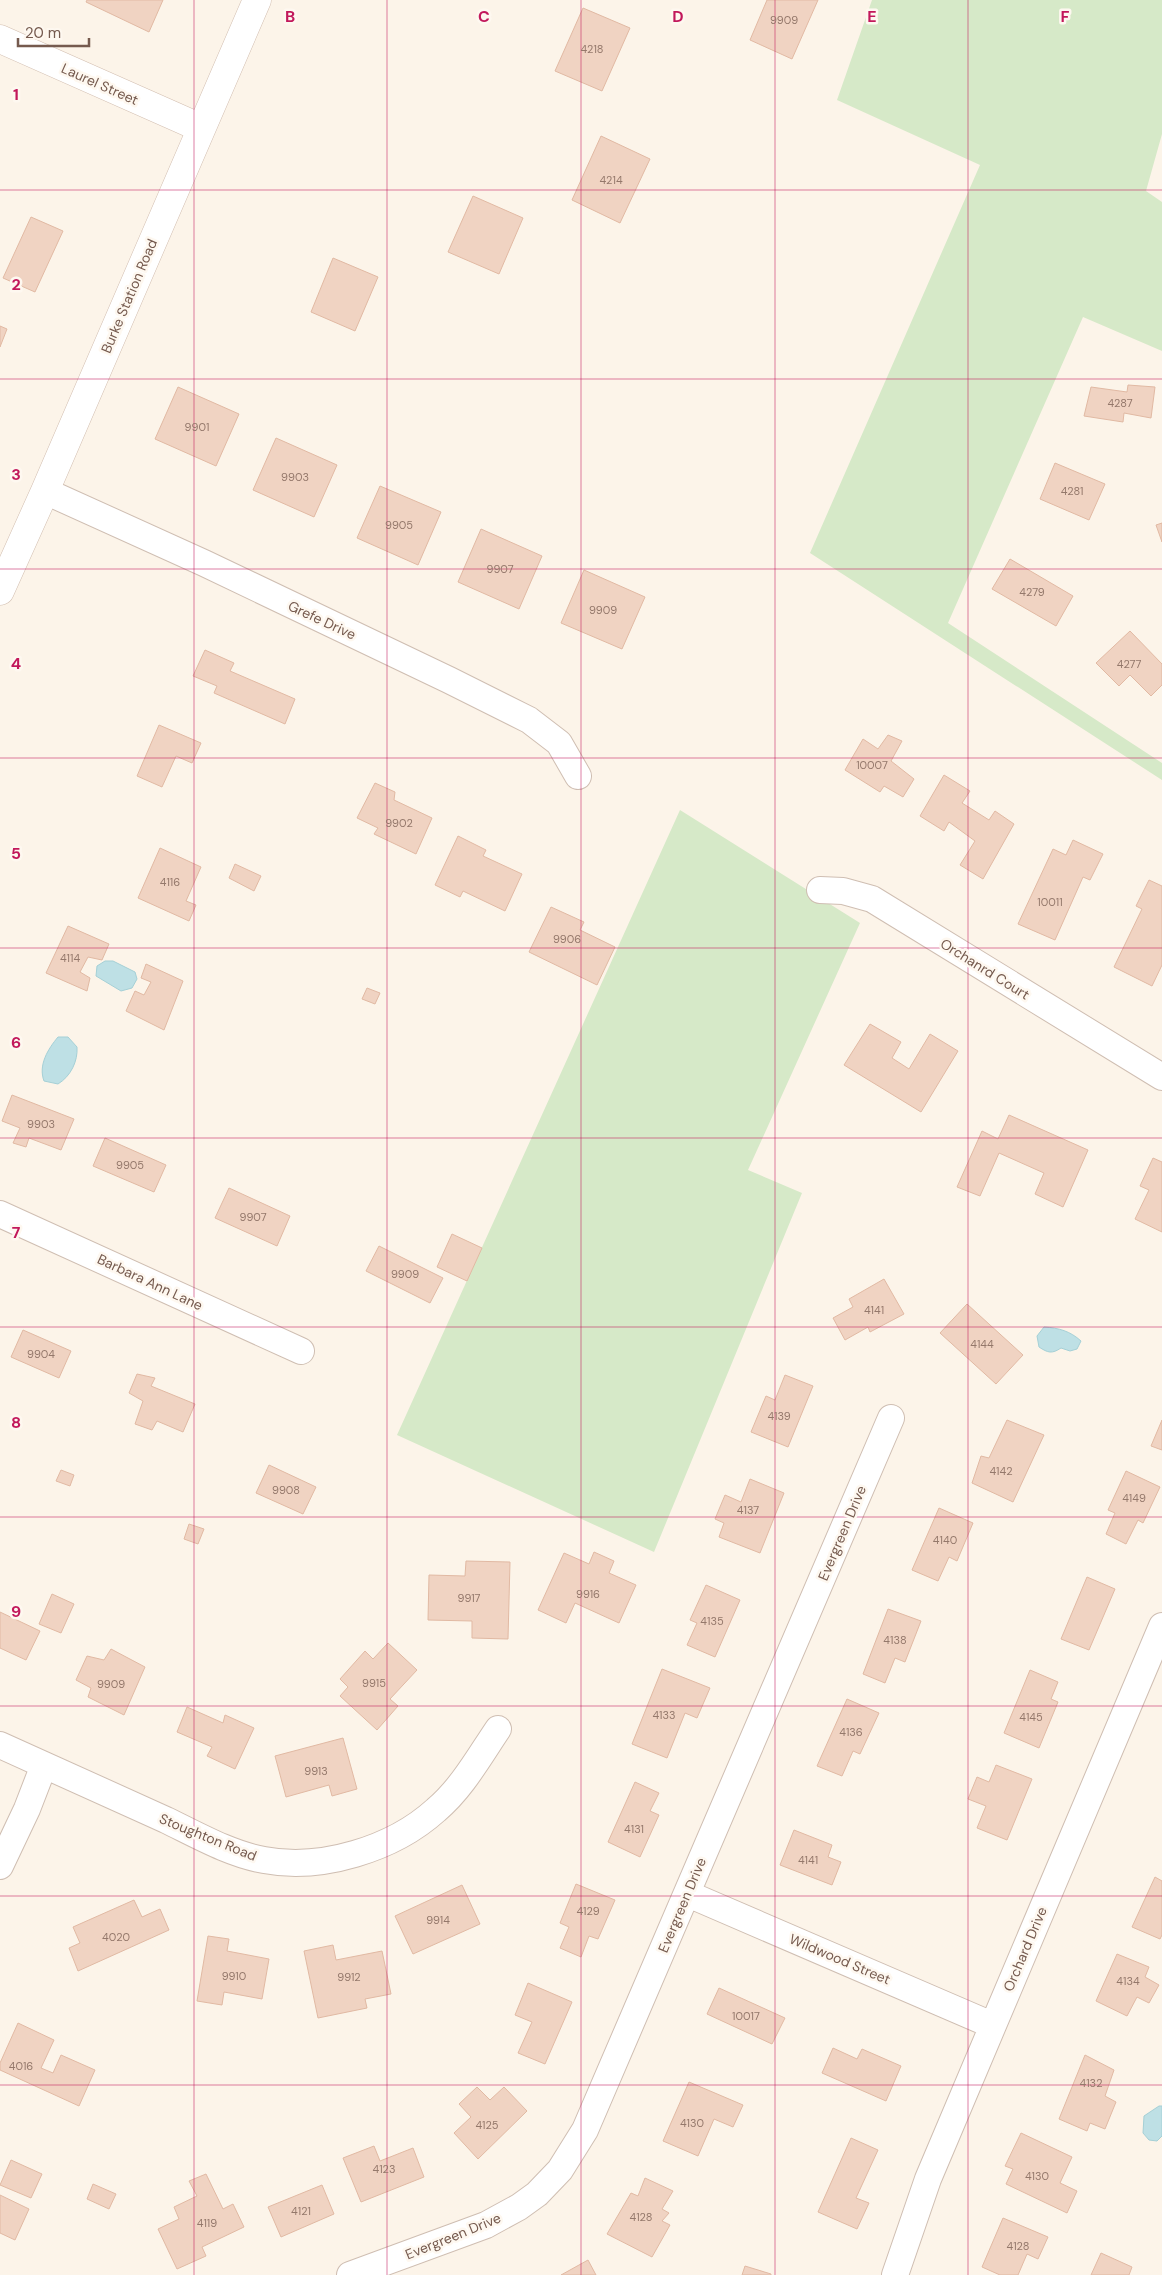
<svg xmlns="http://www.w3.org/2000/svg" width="1162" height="2275" font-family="'DM Sans',sans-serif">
  <rect width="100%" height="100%" fill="#fcf4e9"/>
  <path fill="#d6e9c8" d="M 872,0 L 1162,0 L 1162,134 L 1146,191 L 1162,202 L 1162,351 L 1083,317 L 948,623 L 1162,763 L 1162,780 L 810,553 L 980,165 L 837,100 Z
    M 680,810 L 860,923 L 748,1170 L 802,1193 L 654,1552 L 397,1435 Z"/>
  <path fill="#bee0e5" stroke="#a5d0d6" d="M 105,961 L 113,961 L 135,972 L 137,979 L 132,988 L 121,991 L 96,976 L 97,966 Z
    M 58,1037 L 68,1037 L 77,1047 C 78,1061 71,1076 58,1084 L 44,1081 C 38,1065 48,1049 58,1037 Z
    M 1044,1327 C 1059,1328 1070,1331 1081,1341 L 1077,1349 L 1070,1351 L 1061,1348 C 1052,1354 1048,1353 1039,1347 L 1037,1336 Z
    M 1159,2106 L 1162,2106 L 1162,2136 L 1157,2141 L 1149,2140 L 1143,2133 L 1144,2116 Z"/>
  <path fill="#f0d3c2" stroke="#e1b9a3" d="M 87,0 L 163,0 L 149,32 L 86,2 Z
    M 767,0 L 818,0 L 792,59 L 750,40 Z
    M 583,8 L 630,28 L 602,91 L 555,71 Z
    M 601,136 L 650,159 L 620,223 L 572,200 Z
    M 473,196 L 523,218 L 499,274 L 448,252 Z
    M 31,217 L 63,231 L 35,292 L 3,278 Z
    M 333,258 L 378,277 L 355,331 L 311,312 Z
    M 0,326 L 7,329 L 0,347 Z
    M 1128,385 L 1155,387 L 1151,418 L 1124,413 L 1123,422 L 1084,416 L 1091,387 L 1127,392 Z
    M 178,387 L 239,414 L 216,466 L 155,439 Z
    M 276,438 L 337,465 L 314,517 L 253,490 Z
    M 1055,463 L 1105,484 L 1089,520 L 1040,499 Z
    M 380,486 L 441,512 L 418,565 L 357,538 Z
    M 1162,523 L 1162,542 L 1156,525 Z
    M 481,529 L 542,556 L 519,609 L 458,582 Z
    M 1010,559 L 1073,596 L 1056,626 L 992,589 Z
    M 584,570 L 645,597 L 622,649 L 561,623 Z
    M 1130,631 L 1162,664 L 1162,685 L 1151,696 L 1130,675 L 1119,686 L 1096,663 Z
    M 205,650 L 234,663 L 230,671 L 295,699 L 285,724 L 214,693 L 217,686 L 193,676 Z
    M 159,725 L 201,743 L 192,763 L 176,756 L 162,787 L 137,776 Z
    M 888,735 L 902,741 L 891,761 L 914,779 L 903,797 L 884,786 L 880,792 L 845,770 L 863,739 L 878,749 Z
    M 944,775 L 970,791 L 962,803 L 989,820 L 995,811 L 1014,824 L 983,879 L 960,865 L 975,841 L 949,822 L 944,831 L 920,816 Z
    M 375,783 L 395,792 L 394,800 L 432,818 L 416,854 L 374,834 L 378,828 L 357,818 Z
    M 458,836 L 486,850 L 483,856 L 522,874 L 505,911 L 463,891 L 460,897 L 435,885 Z
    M 1073,840 L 1103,854 L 1090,880 L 1083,877 L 1055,940 L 1018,924 L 1053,849 L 1066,855 Z
    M 160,848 L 201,867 L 186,901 L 196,905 L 189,921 L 138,898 Z
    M 235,864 L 261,876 L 254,891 L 229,878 Z
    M 1149,880 L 1162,886 L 1162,965 L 1152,986 L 1114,967 L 1142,909 L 1136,906 Z
    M 551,907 L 584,922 L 580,930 L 615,947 L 597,985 L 529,952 Z
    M 68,926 L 109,944 L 102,960 L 88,957 L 80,972 L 90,978 L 87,991 L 46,973 Z
    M 146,964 L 183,981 L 164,1030 L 126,1011 L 135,991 L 144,995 L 151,982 L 141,978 Z
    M 367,988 L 380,993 L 375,1004 L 362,999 Z
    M 870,1024 L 901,1042 L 892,1058 L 909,1069 L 930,1034 L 958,1051 L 921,1112 L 844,1065 Z
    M 12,1095 L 74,1119 L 61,1150 L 29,1138 L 26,1147 L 13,1143 L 20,1128 L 2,1121 Z
    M 1009,1115 L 1088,1150 L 1063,1207 L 1035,1194 L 1044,1173 L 999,1153 L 980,1196 L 957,1187 L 982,1131 L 998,1139 Z
    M 105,1138 L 166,1165 L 154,1192 L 93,1166 Z
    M 1153,1158 L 1162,1162 L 1162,1232 L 1135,1219 L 1149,1190 L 1140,1186 Z
    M 229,1188 L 290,1216 L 277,1246 L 215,1218 Z
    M 452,1234 L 482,1248 L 467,1281 L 437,1267 Z
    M 379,1246 L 443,1278 L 430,1303 L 366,1271 Z
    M 884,1279 L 904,1314 L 870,1332 L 868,1327 L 845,1340 L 833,1318 L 853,1307 L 849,1299 Z
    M 967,1304 L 1023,1355 L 996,1384 L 940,1333 Z
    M 23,1330 L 71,1351 L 59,1378 L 11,1357 Z
    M 137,1374 L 155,1378 L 151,1386 L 195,1404 L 183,1432 L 157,1421 L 152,1430 L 135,1424 L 143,1401 L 129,1393 Z
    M 785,1375 L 813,1386 L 788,1447 L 751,1432 L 766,1396 L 775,1400 Z
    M 1007,1420 L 1044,1435 L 1013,1502 L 972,1483 L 981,1456 L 989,1458 Z
    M 1162,1420 L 1162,1450 L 1151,1446 Z
    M 269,1465 L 316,1487 L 303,1514 L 256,1493 Z
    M 61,1470 L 74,1475 L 70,1486 L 56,1481 Z
    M 1126,1471 L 1160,1487 L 1143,1523 L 1138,1520 L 1126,1544 L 1106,1534 L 1115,1513 L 1108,1510 Z
    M 750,1479 L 784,1493 L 760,1553 L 719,1537 L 724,1523 L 715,1519 L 725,1495 L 741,1502 Z
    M 939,1508 L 973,1523 L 957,1561 L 949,1557 L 938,1581 L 912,1570 Z
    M 189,1524 L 204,1529 L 198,1544 L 184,1539 Z
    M 594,1552 L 614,1561 L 609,1573 L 636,1585 L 619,1623 L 575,1603 L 566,1623 L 538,1610 L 564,1553 L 589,1564 Z
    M 466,1561 L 510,1562 L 508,1639 L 472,1638 L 472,1621 L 428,1620 L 429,1575 L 465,1576 Z
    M 1087,1577 L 1115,1589 L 1089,1650 L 1061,1639 Z
    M 706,1585 L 740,1600 L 715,1657 L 687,1645 L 697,1623 L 690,1620 Z
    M 52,1594 L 74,1604 L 61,1633 L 39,1624 Z
    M 888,1609 L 921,1621 L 905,1662 L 895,1658 L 885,1683 L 863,1674 Z
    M 0,1612 L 40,1631 L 26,1660 L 0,1648 Z
    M 388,1643 L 417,1670 L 390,1699 L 398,1706 L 377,1730 L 340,1696 L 348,1687 L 340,1679 L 365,1651 L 373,1659 Z
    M 111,1649 L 145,1667 L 124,1715 L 88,1697 L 91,1688 L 76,1680 L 87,1656 L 104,1660 Z
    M 662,1669 L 710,1688 L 697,1718 L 685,1713 L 667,1758 L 632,1744 Z
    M 1030,1670 L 1058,1682 L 1051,1699 L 1058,1702 L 1039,1748 L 1004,1733 Z
    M 847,1699 L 879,1713 L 860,1754 L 853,1751 L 842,1776 L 817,1766 Z
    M 187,1707 L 223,1723 L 225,1715 L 254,1728 L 235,1769 L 207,1756 L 212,1747 L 177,1732 Z
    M 343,1738 L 357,1789 L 332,1796 L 329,1785 L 286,1797 L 275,1756 Z
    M 996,1765 L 1032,1779 L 1007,1840 L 977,1828 L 986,1806 L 968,1799 L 977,1777 L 989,1782 Z
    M 635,1782 L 659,1793 L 650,1811 L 659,1815 L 640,1857 L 608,1842 Z
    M 794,1830 L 832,1845 L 828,1857 L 841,1862 L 832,1885 L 780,1865 Z
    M 1155,1877 L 1162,1881 L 1162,1935 L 1160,1939 L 1132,1927 Z
    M 576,1884 L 615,1900 L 598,1939 L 589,1936 L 581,1957 L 560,1948 L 569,1927 L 560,1923 Z
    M 462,1885 L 480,1924 L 413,1954 L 395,1916 Z
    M 134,1900 L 142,1917 L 160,1909 L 169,1930 L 78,1971 L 69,1948 L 80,1943 L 73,1927 Z
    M 208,1936 L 229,1939 L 227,1951 L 269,1959 L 262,1999 L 224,1992 L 222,2005 L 197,2001 Z
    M 333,1945 L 336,1960 L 382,1951 L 391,1994 L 365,1999 L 367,2008 L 318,2018 L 304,1951 Z
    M 1117,1954 L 1149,1967 L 1145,1977 L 1159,1985 L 1149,2003 L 1137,1997 L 1127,2016 L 1096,2001 Z
    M 528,1983 L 572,2002 L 545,2064 L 518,2053 L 532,2022 L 515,2015 Z
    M 719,1988 L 785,2018 L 772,2044 L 707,2014 Z
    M 18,2023 L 54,2040 L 41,2068 L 53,2073 L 61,2055 L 95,2070 L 79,2106 L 0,2070 L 0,2063 Z
    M 833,2048 L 857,2059 L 862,2049 L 901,2066 L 886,2101 L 822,2073 Z
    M 1085,2055 L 1114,2070 L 1105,2096 L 1116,2102 L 1105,2129 L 1090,2123 L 1087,2131 L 1059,2119 Z
    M 689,2082 L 743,2105 L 733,2127 L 714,2119 L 698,2156 L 663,2141 Z
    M 477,2087 L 490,2100 L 504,2087 L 527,2111 L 478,2159 L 454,2133 L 471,2117 L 459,2104 Z
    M 1021,2133 L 1072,2157 L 1060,2183 L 1077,2191 L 1067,2213 L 1006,2184 L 1013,2169 L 1005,2166 Z
    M 851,2138 L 878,2150 L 856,2198 L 869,2203 L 857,2229 L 818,2212 Z
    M 374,2146 L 380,2161 L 413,2148 L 424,2177 L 361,2202 L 343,2158 Z
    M 11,2160 L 42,2174 L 31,2198 L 0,2185 Z
    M 206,2174 L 223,2209 L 233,2204 L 244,2227 L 202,2247 L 206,2256 L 177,2269 L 158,2229 L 179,2219 L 174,2207 L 197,2196 L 189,2181 Z
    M 645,2178 L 673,2191 L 662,2209 L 669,2213 L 662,2221 L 670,2225 L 652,2257 L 607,2234 L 631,2193 L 638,2196 Z
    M 93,2184 L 116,2194 L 109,2209 L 87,2199 Z
    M 322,2185 L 334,2214 L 281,2237 L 268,2207 Z
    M 0,2195 L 29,2209 L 15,2240 L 0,2233 Z
    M 1003,2218 L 1048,2237 L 1038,2259 L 1027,2254 L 1018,2275 L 1000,2275 L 982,2267 Z
    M 1101,2253 L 1132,2267 L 1129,2275 L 1091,2275 Z
    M 588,2260 L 596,2275 L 561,2275 Z
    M 745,2266 L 771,2274 L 771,2275 L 742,2275 Z"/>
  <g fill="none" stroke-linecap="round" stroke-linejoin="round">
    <defs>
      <path id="street" d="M 45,491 L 204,563 L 449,680 L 529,720 L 559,743 L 578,776
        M 820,890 L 843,891 L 872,899 L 1162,1077
        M 0,1214 L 301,1351
        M 0,1745 C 55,1770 110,1795 166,1820 C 197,1835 230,1854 264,1860 C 321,1871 393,1849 436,1810 C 462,1788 479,1757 498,1729
        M 0,1866 L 27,1809 L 44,1765
        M 688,1894 L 992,2025
        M 350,2275 L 486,2225 L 519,2207 L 537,2194 L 560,2170 L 585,2130 L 891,1418
        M 895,2275 L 928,2179 L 1162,1626"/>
      <path id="secondary" d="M 0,39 L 201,128
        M 0,591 L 45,491 L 257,0"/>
    </defs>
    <use href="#street" stroke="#cfbeb2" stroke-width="28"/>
    <use href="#secondary" stroke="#d2beb0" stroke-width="29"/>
    <use href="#street" stroke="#fff" stroke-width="26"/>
    <use href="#secondary" stroke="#fff" stroke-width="28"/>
  </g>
  <path fill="none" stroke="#c2185b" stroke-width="1" stroke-opacity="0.55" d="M 194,0 L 194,2275M 387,0 L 387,2275M 581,0 L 581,2275M 775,0 L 775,2275M 968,0 L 968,2275M 0,190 L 1162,190M 0,379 L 1162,379M 0,569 L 1162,569M 0,758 L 1162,758M 0,948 L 1162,948M 0,1138 L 1162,1138M 0,1327 L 1162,1327M 0,1517 L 1162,1517M 0,1706 L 1162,1706M 0,1896 L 1162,1896M 0,2085 L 1162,2085"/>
  <g text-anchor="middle" stroke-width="5" stroke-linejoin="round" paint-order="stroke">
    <g font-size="11" fill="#94786b">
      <text x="784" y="24">9909</text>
      <text x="592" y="53">4218</text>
      <text x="611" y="184">4214</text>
      <text x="1120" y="407">4287</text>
      <text x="197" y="431">9901</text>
      <text x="295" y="481">9903</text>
      <text x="1072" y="495">4281</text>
      <text x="399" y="529">9905</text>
      <text x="500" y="573">9907</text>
      <text x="1032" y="596">4279</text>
      <text x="603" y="614">9909</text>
      <text x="1129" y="668">4277</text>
      <text x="872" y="769">10007</text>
      <text x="399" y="827">9902</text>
      <text x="170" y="886">4116</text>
      <text x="1050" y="906">10011</text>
      <text x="567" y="943">9906</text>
      <text x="70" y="962">4114</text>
      <text x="41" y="1128">9903</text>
      <text x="130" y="1169">9905</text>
      <text x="253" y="1221">9907</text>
      <text x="405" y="1278">9909</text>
      <text x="874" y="1314">4141</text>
      <text x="982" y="1348">4144</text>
      <text x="41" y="1358">9904</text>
      <text x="779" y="1420">4139</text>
      <text x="1001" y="1475">4142</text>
      <text x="286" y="1494">9908</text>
      <text x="1134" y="1502">4149</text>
      <text x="748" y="1514">4137</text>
      <text x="945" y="1544">4140</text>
      <text x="588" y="1598">9916</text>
      <text x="469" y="1602">9917</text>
      <text x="712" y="1625">4135</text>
      <text x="895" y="1644">4138</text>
      <text x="374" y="1687">9915</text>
      <text x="111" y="1688">9909</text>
      <text x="664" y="1719">4133</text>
      <text x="1031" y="1721">4145</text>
      <text x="851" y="1736">4136</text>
      <text x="316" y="1775">9913</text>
      <text x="634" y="1833">4131</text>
      <text x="808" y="1864">4141</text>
      <text x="588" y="1915">4129</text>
      <text x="438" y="1924">9914</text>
      <text x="116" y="1941">4020</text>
      <text x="234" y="1980">9910</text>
      <text x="349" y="1981">9912</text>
      <text x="1128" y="1985">4134</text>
      <text x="746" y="2020">10017</text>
      <text x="21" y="2070">4016</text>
      <text x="1091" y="2087">4132</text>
      <text x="692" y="2127">4130</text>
      <text x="487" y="2129">4125</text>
      <text x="384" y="2173">4123</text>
      <text x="1037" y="2180">4130</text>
      <text x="301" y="2215">4121</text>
      <text x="641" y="2221">4128</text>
      <text x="207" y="2227">4119</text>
      <text x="1018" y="2250">4128</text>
    </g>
    <g font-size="14" fill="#755a4e" stroke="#fef8f0">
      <text transform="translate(100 84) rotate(24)" y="5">Laurel Street</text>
      <text transform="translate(129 296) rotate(-67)" y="5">Burke Station Road</text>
      <text transform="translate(322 620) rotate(25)" y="5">Grefe Drive</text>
      <text transform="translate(985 969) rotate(32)" y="5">Orchanrd Court</text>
      <text transform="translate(150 1282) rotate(25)" y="5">Barbara Ann Lane</text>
      <text transform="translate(842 1533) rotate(-67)" y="5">Evergreen Drive</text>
      <text transform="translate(208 1837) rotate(22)" y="5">Stoughton Road</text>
      <text transform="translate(682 1905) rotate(-67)" y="5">Evergreen Drive</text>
      <text transform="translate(1025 1949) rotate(-67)" y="5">Orchard Drive</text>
      <text transform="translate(840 1959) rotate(23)" y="5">Wildwood Street</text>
      <text transform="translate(453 2236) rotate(-22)" y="5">Evergreen Drive</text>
    </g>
  </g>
  <g font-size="16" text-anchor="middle" font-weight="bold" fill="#c2185b" stroke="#fef8f0" stroke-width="5" stroke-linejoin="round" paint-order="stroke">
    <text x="290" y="22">B</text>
    <text x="484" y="22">C</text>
    <text x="678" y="22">D</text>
    <text x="872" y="22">E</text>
    <text x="1065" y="22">F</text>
    <text x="16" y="100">1</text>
    <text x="16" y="290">2</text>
    <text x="16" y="480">3</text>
    <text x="16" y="669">4</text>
    <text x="16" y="859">5</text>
    <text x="16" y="1048">6</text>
    <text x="16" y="1238">7</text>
    <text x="16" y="1428">8</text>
    <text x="16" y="1617">9</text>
  </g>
  <path d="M18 38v8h71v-8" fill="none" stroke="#755a4e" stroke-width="2.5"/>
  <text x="25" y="38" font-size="15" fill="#755a4e" stroke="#fef8f0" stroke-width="4" paint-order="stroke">20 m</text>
</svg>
